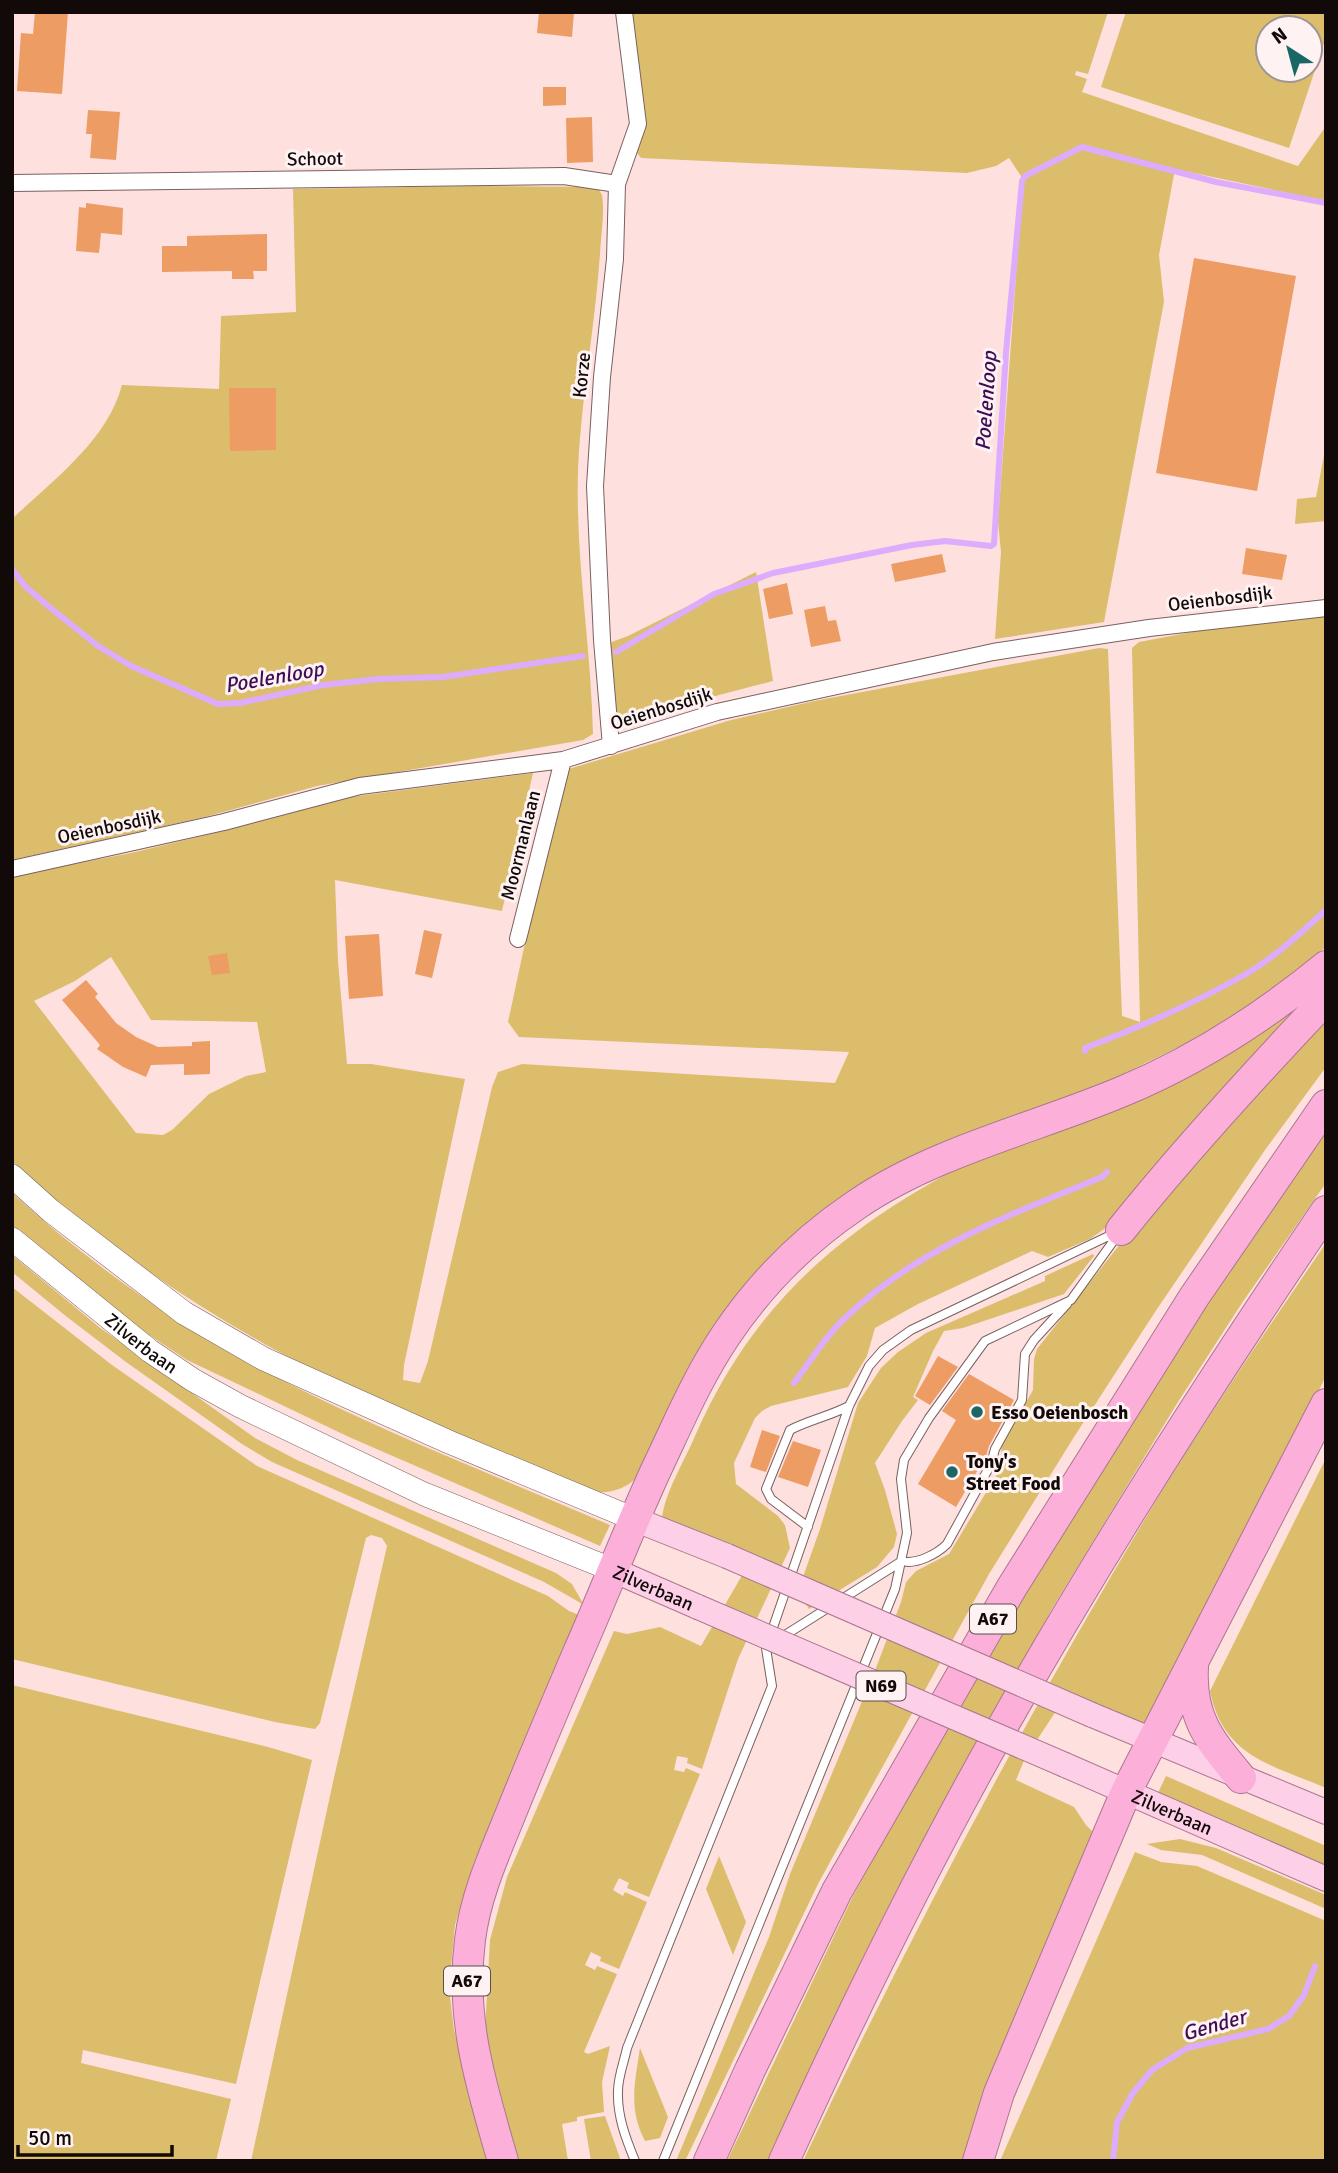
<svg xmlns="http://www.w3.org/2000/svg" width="1338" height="2173" font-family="Signika,sans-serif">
  <rect width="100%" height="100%" fill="#fee0df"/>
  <path fill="#dbbd6c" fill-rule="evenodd" d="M 631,12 L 1108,12 L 1088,74 L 1076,71 L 1075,75 L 1087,79 L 1082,92 L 1298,166 L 1326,126 L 1326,201 L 1175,169 L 1159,255 L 1164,302 L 1104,622 L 995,639 L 1001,552 L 998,522 L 1023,179 L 1009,158 L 996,166 L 967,173 L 641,158 L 636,152 Z
    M 1126,12 L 1326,12 L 1326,37 L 1289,148 L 1101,87 ZM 1268,28 L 1310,28 L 1310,70 L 1268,70 Z
    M 474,186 L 589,187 L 599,190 L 602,195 C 605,213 601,234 600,253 C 596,315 585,376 580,438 C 571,537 591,635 593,734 L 583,740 L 317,786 L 205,817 L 12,860 L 12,519 C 53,480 107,441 122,385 L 219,389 L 221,316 L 296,312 L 293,189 Z
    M 1326,445 L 1326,521 L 1295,524 L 1297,499 L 1316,497 Z
    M 756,572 L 773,681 L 620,721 L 617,716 L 609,643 L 628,636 Z
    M 1326,616 L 1326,947 L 1245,1009 L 1189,1042 L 1100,1085 L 955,1139 L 833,1206 L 639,1476 C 624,1490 608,1495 588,1491 L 319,1373 C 205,1315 106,1248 12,1161 L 12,876 L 131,853 L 223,831 L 312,802 L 533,773 L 502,911 L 335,880 L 338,961 L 347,1064 L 371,1064 L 465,1079 L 404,1365 L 403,1380 L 420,1383 L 428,1361 L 492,1087 L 498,1072 L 522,1064 L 835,1083 L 849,1052 L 519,1037 L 508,1022 L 562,771 L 731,720 L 814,701 L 1099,648 L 1108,649 L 1122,1016 L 1140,1022 L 1132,648 L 1139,642 L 1240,623 ZM 111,957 L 151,1020 L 257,1022 L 266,1072 L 246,1076 L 209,1094 L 172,1130 L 163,1135 L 136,1133 L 34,1001 L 75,981 Z
    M 1326,989 L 1107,1227 L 1090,1239 L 1048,1257 L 1032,1251 L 918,1304 L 875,1328 L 867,1356 L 848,1387 L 771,1406 L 762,1411 L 755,1418 L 734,1463 L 736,1484 L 778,1516 L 785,1525 L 790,1548 L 738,1659 L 702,1769 L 687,1763 L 688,1758 L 677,1756 L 674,1770 L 684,1772 L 686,1768 L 700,1774 L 649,1897 L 627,1888 L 629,1883 L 619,1878 L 613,1890 L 623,1896 L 625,1892 L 647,1902 L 619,1969 L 600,1961 L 601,1957 L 591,1952 L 585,1965 L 595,1970 L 597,1966 L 617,1974 L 584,2052 L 588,2054 L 610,2046 L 602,2082 L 604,2112 L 577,2117 L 577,2121 L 562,2124 L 568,2161 L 518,2161 L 492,2080 L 484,2048 L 490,1940 L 507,1877 L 614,1631 L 627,1634 L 660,1627 L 701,1646 L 751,1560 L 662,1519 C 664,1494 685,1460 695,1436 C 775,1253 912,1187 1083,1106 C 1164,1067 1245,1028 1326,989 Z
    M 1326,1011 L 1326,1067 L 1265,1150 L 1155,1312 L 1074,1437 L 989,1574 L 819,1882 L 685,2161 L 676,2161 L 769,1937 L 790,1874 L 876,1668 L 901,1602 L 906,1582 L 916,1571 L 949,1554 L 999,1471 L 1002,1445 L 1033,1390 L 1034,1359 L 1037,1349 L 1170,1181 Z
    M 1326,1126 L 1326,1183 L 1242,1303 L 1178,1402 L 1053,1607 L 885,1913 L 770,2161 L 727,2161 L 853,1896 L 921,1771 L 1105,1453 Z
    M 12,1193 C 91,1265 181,1328 276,1377 C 384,1433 499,1477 610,1525 L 600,1546 L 349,1437 L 187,1360 L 134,1325 L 12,1225 Z
    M 1326,1243 L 1326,1376 L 1149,1732 L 1066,1696 L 1025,1758 L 1016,1780 L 1074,1807 L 1086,1825 L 1096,1835 L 969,2161 L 803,2161 C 912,1932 1030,1708 1162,1491 C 1214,1407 1270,1325 1326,1243 Z
    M 1093,1254 L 1094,1256 L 1064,1294 L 963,1328 L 944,1331 L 933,1351 L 913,1397 L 918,1400 L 902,1421 L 875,1463 L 885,1490 L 897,1534 L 894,1547 L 877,1567 L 809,1609 L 798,1591 L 820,1529 L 858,1403 L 881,1368 L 898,1352 L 926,1333 L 1045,1281 L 1045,1276 Z
    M 12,1255 L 99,1327 L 255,1438 L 297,1460 L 556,1573 L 572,1584 L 584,1605 L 544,1582 L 272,1462 L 242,1444 L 126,1362 L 67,1317 L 12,1272 Z
    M 12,1287 L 112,1365 L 257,1466 L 548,1596 L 569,1611 L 587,1618 L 548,1690 L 474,1862 L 455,1925 L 449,1988 L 454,2030 L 469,2088 L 491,2161 L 251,2161 L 333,1782 L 387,1546 L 382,1538 L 371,1535 L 366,1538 L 320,1723 L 315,1729 L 275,1722 L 12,1659 Z
    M 1326,1458 L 1326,1788 C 1272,1765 1223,1757 1210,1691 Z
    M 12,1685 L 268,1747 L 312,1760 L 236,2084 L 83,2050 L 81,2063 L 231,2099 L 216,2161 L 12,2161 Z
    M 1166,1776 L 1326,1846 L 1326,1871 L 1156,1797 Z
    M 1180,1839 L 1216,1848 L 1326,1895 L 1326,1909 L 1202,1855 L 1161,1850 L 1147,1844 Z
    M 1135,1852 L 1161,1862 L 1197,1866 L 1326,1921 L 1326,2161 L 1000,2161 Z
    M 719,1856 L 746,1922 L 733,1955 L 706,1889 Z
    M 640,2048 L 668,2117 L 660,2138 L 645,2141 C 628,2109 635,2082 640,2048 Z
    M 605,2116 L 621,2161 L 591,2161 L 584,2119 Z"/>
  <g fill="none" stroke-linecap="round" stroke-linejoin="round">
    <path stroke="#ddacfd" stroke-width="6" d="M 12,569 L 25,586 L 48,606 L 98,646 L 131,666 L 218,704 L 240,703 L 323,685 L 378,679 L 443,677 L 583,656
      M 616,652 L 714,594 L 773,573 L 912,545 L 945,541 L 991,546 L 994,544 L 1006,352 L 1022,181 L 1025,176 L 1082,147 L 1216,182 L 1326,203
      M 1085,1051 L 1085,1048 C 1140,1027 1195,1003 1246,974 C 1275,957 1301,933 1326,910
      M 794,1383 C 810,1362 824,1338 843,1320 C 915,1249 1010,1215 1102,1177 L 1107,1172
      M 1113,2161 L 1117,2122 L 1133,2093 L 1152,2070 L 1187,2048 L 1268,2029 L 1289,2016 L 1304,1995 L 1315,1966"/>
  </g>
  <path fill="#ed9c63" d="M 35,12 L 68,12 L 62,94 L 17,91 L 21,33 L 33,34 Z
    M 539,12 L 574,12 L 572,37 L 537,33 Z
    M 543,87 L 566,87 L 566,105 L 543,106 Z
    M 88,110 L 120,112 L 116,160 L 90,158 L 92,134 L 86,134 Z
    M 592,117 L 593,162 L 567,163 L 566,118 Z
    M 86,203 L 123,208 L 122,235 L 101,233 L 99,253 L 76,251 L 79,207 L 86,208 Z
    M 267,234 L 267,271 L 253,271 L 254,279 L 232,279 L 232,271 L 162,272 L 162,246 L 187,246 L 187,236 Z
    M 1194,258 L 1296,276 L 1257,491 L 1156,473 Z
    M 229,388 L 276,388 L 276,450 L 230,451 Z
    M 1246,548 L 1287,555 L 1282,580 L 1242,574 Z
    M 942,554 L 946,572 L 895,582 L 891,564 Z
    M 787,583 L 793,614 L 769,619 L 763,589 Z
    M 825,606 L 828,621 L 836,620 L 841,641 L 811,647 L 804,610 Z
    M 424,930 L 442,934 L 432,978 L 415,974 Z
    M 379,934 L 383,996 L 349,999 L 345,936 Z
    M 227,953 L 230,973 L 212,975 L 208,956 Z
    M 86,980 L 98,994 L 95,997 L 116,1023 L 136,1037 L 158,1047 L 192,1046 L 192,1042 L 210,1041 L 210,1074 L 184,1075 L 184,1064 L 151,1065 L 146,1077 L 123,1067 L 97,1049 L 100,1045 L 62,1000 Z
    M 938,1356 L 958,1367 L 930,1405 L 915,1396 Z
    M 969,1374 L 1014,1400 L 989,1446 L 986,1456 L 956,1507 L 918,1484 L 956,1420 L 942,1411 Z
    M 762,1430 L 780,1436 L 766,1472 L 750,1467 Z
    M 793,1441 L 821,1450 L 808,1487 L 778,1477 Z"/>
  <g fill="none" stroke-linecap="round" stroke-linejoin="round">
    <defs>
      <path id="service" d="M 808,1527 L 771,1499 L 766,1489 L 790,1430 C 809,1420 830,1416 849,1406
        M 782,1637 L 902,1561 C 916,1565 937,1554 947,1544 L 991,1464 L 995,1449 L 1022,1400 L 1025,1354 L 1034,1340 L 1067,1304
        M 635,2161 C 626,2139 617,2116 618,2091 C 618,2077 624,2062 627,2048 L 772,1686 L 766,1648 L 849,1406 L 869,1366 L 883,1350 L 911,1330 L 1115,1233
        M 663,2161 L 895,1589 L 907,1533 L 901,1479 L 904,1460 L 929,1418 L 985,1341 L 1071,1300 L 1117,1236"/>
      <path id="minor" d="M 12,183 L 564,176 L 617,184
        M 611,746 L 602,640 L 595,486 L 602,377 L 615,259 L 617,184 L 638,124 L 624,12
        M 12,869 L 224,822 L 360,786 L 563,760 L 717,712 L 993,652 L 1149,628 L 1326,608
        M 518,939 L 563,760"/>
      <g id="secondary">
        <path d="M 12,1176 L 51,1211 L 184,1313 L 264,1359 L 449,1442 L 634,1519"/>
        <path id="s1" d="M 12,1239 L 150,1351 L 193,1380 L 240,1406 L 424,1494 L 613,1570"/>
      </g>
      <g id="primary">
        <path d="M 634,1519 L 727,1556"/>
        <path id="s2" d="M 613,1570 L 698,1607"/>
        <path d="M 1092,1715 L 1326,1812"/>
        <path id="s3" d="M 1065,1765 L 1326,1879"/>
      </g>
      <path id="motorway" d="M 1121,1230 C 1185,1150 1255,1074 1326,999
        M 1193,1667 C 1190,1718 1210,1741 1241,1778
        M 503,2161 C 481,2085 460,2020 470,1940 C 475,1898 493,1857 509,1818 C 531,1763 554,1709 577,1655 C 604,1594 628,1531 656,1470 C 678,1424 697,1378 726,1335 C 761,1283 804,1240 856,1205 C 933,1152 1035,1128 1121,1092 C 1196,1061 1264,1017 1326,966
        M 709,2161 L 750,2070 L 837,1891 L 1012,1587 L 1194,1297 L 1326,1105
        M 784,2161 C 849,2018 919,1875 996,1738 C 1098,1557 1209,1383 1326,1211
        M 978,2161 L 999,2093 L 1126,1792 L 1326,1404"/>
    </defs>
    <use href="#service" stroke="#7a605f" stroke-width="10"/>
    <use href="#minor" stroke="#7a605f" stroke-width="18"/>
    <use href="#secondary" stroke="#7a605f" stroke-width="24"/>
    <use href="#primary" stroke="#aa7690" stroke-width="26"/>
    <use href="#motorway" stroke="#aa7690" stroke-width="32"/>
    <use href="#service" stroke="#fff" stroke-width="8"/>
    <use href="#minor" stroke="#fff" stroke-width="16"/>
    <use href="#secondary" stroke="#fff" stroke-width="23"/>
    <use href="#primary" stroke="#fdd0e8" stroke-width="24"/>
    <use href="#motorway" stroke="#fcb0d9" stroke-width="30"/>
    <defs>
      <path id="primary-bridge" d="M 727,1556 L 1092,1715
        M 698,1607 L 1065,1765"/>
    </defs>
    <use href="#primary-bridge" stroke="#aa7690" stroke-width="26" stroke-linecap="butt"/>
    <use href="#primary-bridge" stroke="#fdd0e8" stroke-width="24"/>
  </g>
  <g fill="#1a6766" stroke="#fef2f2" stroke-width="2.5">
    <circle cx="977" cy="1412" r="7"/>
    <circle cx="952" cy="1472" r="7"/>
  </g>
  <g text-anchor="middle" stroke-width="6" stroke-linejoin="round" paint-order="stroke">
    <g fill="#fef2f2" stroke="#594f4f" stroke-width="2">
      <rect x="970" y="1604.5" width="46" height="29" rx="5"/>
      <rect x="856.5" y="1671.5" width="49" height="29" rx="5"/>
      <rect x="444" y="1966.5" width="46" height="29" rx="5"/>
    </g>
    <g font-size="18" font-weight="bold" fill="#120909">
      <text x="993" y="1625">A67</text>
      <text x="881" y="1692">N69</text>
      <text x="467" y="1987">A67</text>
    </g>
    <g font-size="19" fill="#120909" stroke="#fef2f2">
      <text transform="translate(315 158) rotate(-1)" y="7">Schoot</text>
      <text transform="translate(581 375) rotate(-84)" y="7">Korze</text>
      <text transform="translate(1220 598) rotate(-7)" y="7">Oeienbosdijk</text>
      <text transform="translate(661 708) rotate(-17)" y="7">Oeienbosdijk</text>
      <text transform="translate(109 826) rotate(-12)" y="7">Oeienbosdijk</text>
      <text transform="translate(520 845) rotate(-76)" y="7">Moormanlaan</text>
      <text dy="7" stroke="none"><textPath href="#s1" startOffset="166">Zilverbaan</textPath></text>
      <text dy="7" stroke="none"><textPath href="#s2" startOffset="44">Zilverbaan</textPath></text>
      <text dy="7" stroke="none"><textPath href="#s3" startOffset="117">Zilverbaan</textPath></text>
    </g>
    <g font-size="19" font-weight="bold" fill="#120909" stroke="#fef2f2" text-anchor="start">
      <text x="991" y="1419">Esso Oeienbosch</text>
      <text x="966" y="1468">Tony's<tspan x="966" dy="22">Street Food</tspan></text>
    </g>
    <g font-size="21" font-style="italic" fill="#3d0e55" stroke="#fef2f2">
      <text transform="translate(986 401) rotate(-86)" y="7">Poelenloop</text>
      <text transform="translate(274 677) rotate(-10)" y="7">Poelenloop</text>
      <text transform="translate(1214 2025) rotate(-16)" y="7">Gender</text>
    </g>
  </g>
  <rect width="1338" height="2173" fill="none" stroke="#120909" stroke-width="28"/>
  <g transform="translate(1289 49) rotate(324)"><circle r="33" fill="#fef2f2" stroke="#a09595" stroke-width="2"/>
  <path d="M0-5L12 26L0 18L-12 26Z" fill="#1a6766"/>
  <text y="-10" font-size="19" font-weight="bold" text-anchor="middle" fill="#120909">N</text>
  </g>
  <path d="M18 2145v10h154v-10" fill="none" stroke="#120909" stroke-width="3.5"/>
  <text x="28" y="2145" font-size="21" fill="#120909" stroke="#fef2f2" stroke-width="5" paint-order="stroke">50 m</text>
</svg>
